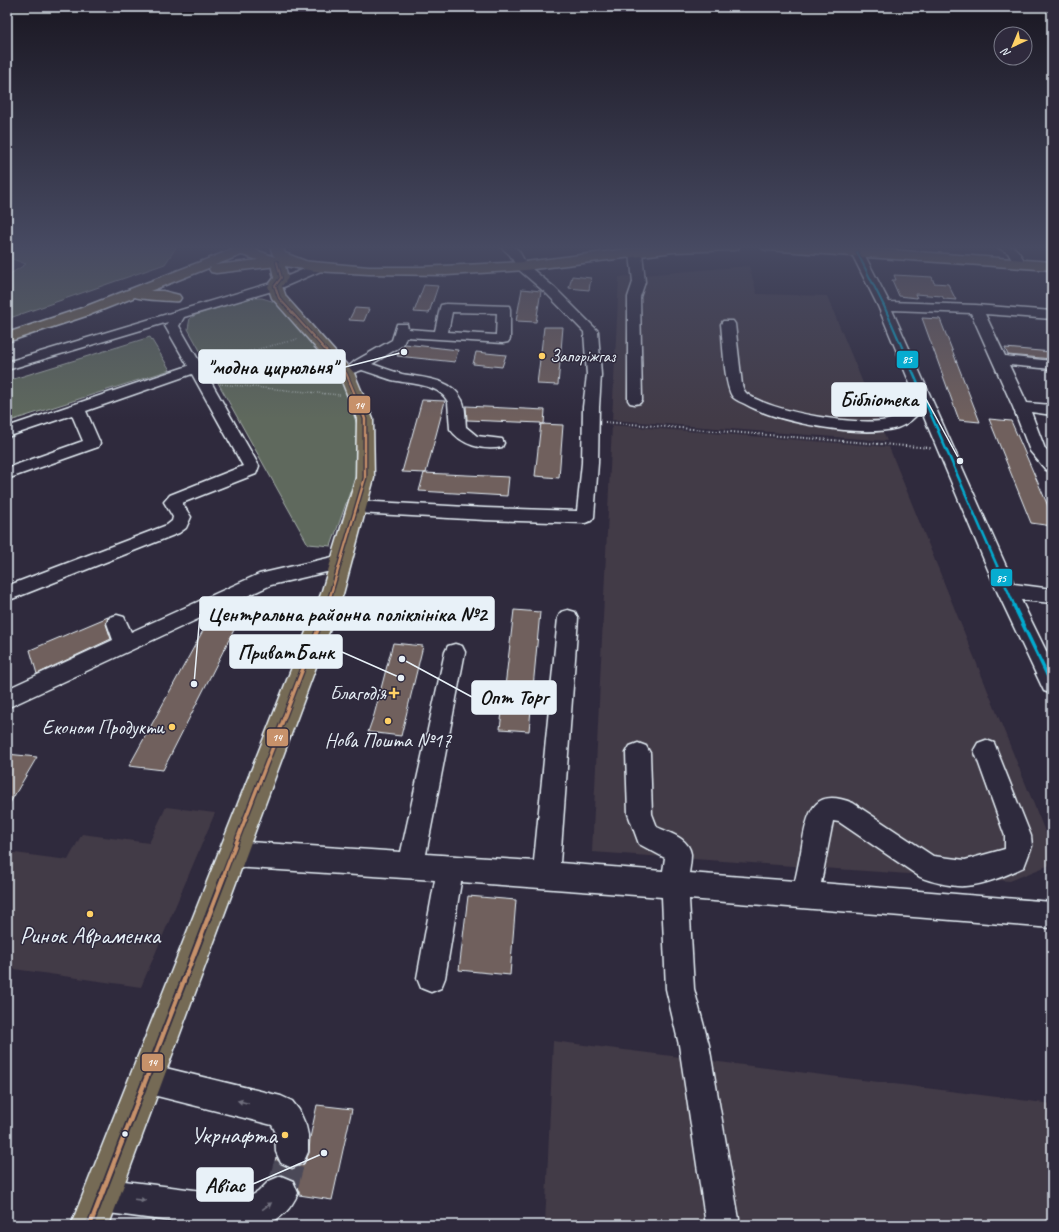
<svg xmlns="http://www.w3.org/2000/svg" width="1059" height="1232" font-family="Caveat,sans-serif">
  <rect width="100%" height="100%" fill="#2f2a3d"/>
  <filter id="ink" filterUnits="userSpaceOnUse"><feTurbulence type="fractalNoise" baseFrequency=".025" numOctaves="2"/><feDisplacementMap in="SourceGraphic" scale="8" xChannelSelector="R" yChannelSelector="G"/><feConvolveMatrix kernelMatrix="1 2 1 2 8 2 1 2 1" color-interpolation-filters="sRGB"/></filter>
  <g filter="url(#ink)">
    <path fill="#423a47" d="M 749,266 L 757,294 L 827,296 L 887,441 L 612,420 L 619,277 Z
      M 612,425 L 889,447 L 1052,849 L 1052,864 L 1010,881 L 592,852 Z
      M 166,807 L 215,813 L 141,987 L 7,968 L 7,852 L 68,860 L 82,834 L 149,843 Z
      M 553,1041 L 1052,1104 L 1052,1225 L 545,1225 Z"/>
    <path fill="#5f695d" stroke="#a4adaa" d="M 16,246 L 177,246 L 165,264 L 7,319 L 7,276 L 26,264 L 7,257 L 7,251 Z
      M 250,298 L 262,298 L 275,302 L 341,376 L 358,428 L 356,475 L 331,546 L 308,544 L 188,329 L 190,318 L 196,315 Z
      M 150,337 L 170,370 L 7,422 L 7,381 Z"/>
    <path fill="#6f615d" stroke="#e8f1f8" d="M 894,275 L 932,277 L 934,283 L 948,284 L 956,300 L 944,299 L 942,296 L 915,294 L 917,298 L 899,296 L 892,280 L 896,280 Z
      M 572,276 L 591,278 L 589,290 L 569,288 Z
      M 424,285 L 438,286 L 429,313 L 414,312 Z
      M 522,289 L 541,291 L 536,322 L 516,321 Z
      M 355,308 L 369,309 L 364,321 L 349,320 Z
      M 922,318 L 940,319 L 980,422 L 959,420 Z
      M 544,327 L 563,327 L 558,385 L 537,384 Z
      M 405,344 L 458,350 L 455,362 L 397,356 Z
      M 1005,348 L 1052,352 L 1052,359 L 1008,355 Z
      M 476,352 L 506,355 L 502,367 L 473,364 Z
      M 422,400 L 445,401 L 426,473 L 402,472 Z
      M 466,406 L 545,410 L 544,424 L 541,424 L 563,425 L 559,478 L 535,476 L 541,423 L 467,420 Z
      M 989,419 L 1011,421 L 1052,515 L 1052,526 L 1031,523 Z
      M 424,473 L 509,477 L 507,496 L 419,491 Z
      M 514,610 L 540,612 L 529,731 L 500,729 Z
      M 217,612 L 242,614 L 163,770 L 129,766 L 212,614 Z
      M 108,617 L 106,624 L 111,639 L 37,674 L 30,650 Z
      M 393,643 L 423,646 L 401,736 L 368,732 L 374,715 Z
      M 7,754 L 37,757 L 7,808 Z
      M 468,896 L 516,900 L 510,975 L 459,970 Z
      M 317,1105 L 352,1109 L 332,1200 L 299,1195 L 299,1192 L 294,1180 L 282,1175 L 271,1179 L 276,1157 L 280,1164 L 291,1169 L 304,1164 L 309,1153 L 310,1138 Z"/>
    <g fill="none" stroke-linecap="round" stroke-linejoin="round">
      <path stroke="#4b4859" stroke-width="30" stroke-dasharray="30 15" stroke-linecap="butt" d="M 281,1193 L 292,1152"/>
      <defs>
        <path id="minor" d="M 500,246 L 513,246 L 519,251 L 526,264 L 555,288 L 598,331 L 601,375 L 599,407 L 598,463 L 594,517 L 591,521 L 585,523 L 485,520 L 357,513 L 351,511 L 348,507 L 351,503 L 357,501 L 485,508 L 577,511 L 582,463 L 583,407 L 587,375 L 584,332 L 547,294 L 518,269 L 510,255 Z
          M 995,246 C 1016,246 1015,245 1026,264 L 1024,267 L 1016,267 L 1008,253 Z
          M 857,249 L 861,250 L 863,252 L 889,302 L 976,305 L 1052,311 L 1052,319 L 985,314 L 1005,356 L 1052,361 L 1052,369 L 1009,365 L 1027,403 L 1052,405 L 1052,415 L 1031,412 L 1045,449 L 1052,456 L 1052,471 L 1046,470 L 1030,451 L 1013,407 L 971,313 L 892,310 L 1014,584 L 1052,589 L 1052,603 L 1021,600 L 1052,663 L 1052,694 L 1044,691 L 997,591 L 921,410 C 914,419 908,424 897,428 C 861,438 778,423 745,404 C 741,402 735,400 732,396 C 724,383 723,341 721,324 L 723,321 L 733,321 L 735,324 L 742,385 C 743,388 744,391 746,393 C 769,412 863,428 891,419 C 902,416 909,406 916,398 L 878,306 L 851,252 L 853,250 Z
          M 636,250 L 640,251 L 642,253 L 645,282 L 640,297 L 642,400 L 640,403 L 635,404 L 630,403 L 628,400 L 628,297 L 633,282 L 630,253 L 632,251 Z
          M 319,263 L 323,264 L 325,267 L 323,270 L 279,289 L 184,317 L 179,326 L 259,466 L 256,474 L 182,503 L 191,517 L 186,528 L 179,533 L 7,601 L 7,586 L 167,525 L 172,521 L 173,517 L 164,502 L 170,495 L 243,466 L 192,374 L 86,411 L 100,443 L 98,447 L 7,479 L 7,468 L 83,441 L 72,415 L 7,437 L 7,427 L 188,366 L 165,326 L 168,322 L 7,370 L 7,362 L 271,283 Z
          M 446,304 L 509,306 L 510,309 L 510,339 L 508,342 L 503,343 L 406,337 L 403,345 L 372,364 C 382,367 391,371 402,374 C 422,378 452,378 462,400 C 466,408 465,418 466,427 L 477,436 L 502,439 L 504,443 L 502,447 C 483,451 461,445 450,429 L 448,402 C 439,383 409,384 392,380 C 382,377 372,373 362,370 L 353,373 L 348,372 L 346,369 L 355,361 L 392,340 L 397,324 L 407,324 L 408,329 L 435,331 L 440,308 L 441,305 ZM 452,312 L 497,313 L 496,335 L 448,332 Z
          M 341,555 L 348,557 L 350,562 L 348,567 L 271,585 L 7,708 L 7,689 L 113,640 L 107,623 L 110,617 L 117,615 L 124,617 L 131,632 L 259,574 Z
          M 568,610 L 575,612 L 578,618 L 560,863 L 663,871 L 665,858 L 639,844 L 628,814 L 626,753 L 630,746 L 638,743 L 646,746 L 650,753 L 652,814 L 657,827 C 669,833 689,838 691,854 C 691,860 690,867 689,873 L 795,881 C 798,867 801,853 803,839 C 809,808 816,788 853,803 L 933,856 L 965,860 L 1005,849 L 1005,836 L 974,750 L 978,743 L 986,740 L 994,743 L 1031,836 L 1032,846 L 1024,867 C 1007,875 985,885 965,886 C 953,887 931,882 920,877 L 839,822 L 833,821 L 821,883 L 1052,902 L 1052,928 L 689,899 L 694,989 L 709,1045 L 740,1225 L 706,1225 L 679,1045 L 666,989 L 662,897 L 461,882 L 445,978 L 441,988 L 431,992 L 421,988 L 417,978 L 435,880 L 232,867 L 223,863 L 219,854 L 223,845 L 232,841 L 401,852 L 445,652 L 448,646 L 455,644 L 462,646 L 465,652 L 426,854 L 534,861 L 558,618 L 561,612 Z
          M 145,1063 L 281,1096 L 292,1101 L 299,1110 L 306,1126 L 308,1135 L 308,1152 L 303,1163 L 292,1168 L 281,1163 L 276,1152 L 275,1131 L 272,1125 L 145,1093 L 134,1089 L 130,1078 L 134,1067 Z
          M 281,1176 L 293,1181 L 298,1193 C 292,1207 282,1219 266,1224 C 258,1227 247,1225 239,1225 C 192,1225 147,1218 101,1212 L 89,1207 L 84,1195 L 89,1183 L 101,1178 L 249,1197 L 258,1192 L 269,1181 Z"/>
        <path id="major" d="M 228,246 L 245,246 L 275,257 L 301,261 L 369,267 L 421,267 L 525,262 L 651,246 L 740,246 L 738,249 L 734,250 L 674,252 L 525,270 L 447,275 L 369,274 L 315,271 L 285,266 L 288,278 L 282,286 L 286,297 L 354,373 L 373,419 L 374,478 L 343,594 L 109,1225 L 71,1225 L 321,594 L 356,478 L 357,419 L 339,374 L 272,298 L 268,286 L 274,278 L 271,264 L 242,255 Z
          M 761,246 L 838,246 L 1052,262 L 1052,270 L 767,250 L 763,249 Z"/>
        <path id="highway" d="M 241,246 L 259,246 L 257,249 L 215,265 L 276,258 L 273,255 L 270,246 L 282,246 L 285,253 L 308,262 L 310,265 L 308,268 L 298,268 L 283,261 L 282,265 L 277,266 L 216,273 L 211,272 L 209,269 L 211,267 L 150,291 L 163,291 L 179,295 L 181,298 L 179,301 C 175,302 138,299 135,297 L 89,315 L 7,342 L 7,333 L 79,309 Z"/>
      </defs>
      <use href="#minor" stroke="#e8f1f8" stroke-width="3"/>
      <use href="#major" stroke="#e8f1f8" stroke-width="3"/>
      <use href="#highway" stroke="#e8f1f8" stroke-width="3"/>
      <path stroke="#e8f1f8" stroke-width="1.5" stroke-dasharray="0.5 2" stroke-linecap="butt" d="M 207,362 L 298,339
        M 220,384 L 340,395"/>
      <path stroke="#e8f1f8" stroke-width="2" stroke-dasharray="1 2.5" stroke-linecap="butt" d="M 605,422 L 931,448"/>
      <use href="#minor" fill="#2f2a3d" fill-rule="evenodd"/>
      <use href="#major" fill="#756a55" fill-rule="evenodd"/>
      <use href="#highway" fill="#756a55" fill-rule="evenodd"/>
      <defs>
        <path id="bus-1-far2" d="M 857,252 L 884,306 L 926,402"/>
        <path id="bus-1-far1" d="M 925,401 L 1015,607"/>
        <path id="bus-1" d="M 1014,606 L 1052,685"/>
        <path id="bus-2-far3" d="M 277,262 L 281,278 L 275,286 L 279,298 L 346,373 L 358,402"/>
        <path id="bus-2-far2" d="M 327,607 L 365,478 L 365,419 L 358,401"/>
        <path id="bus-2-far1" d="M 223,877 L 327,606"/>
        <path id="bus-2" d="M 90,1225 L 224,876"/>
      </defs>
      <use href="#bus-1-far2" stroke="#2f2a3d" stroke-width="4"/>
      <use href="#bus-1-far1" stroke="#2f2a3d" stroke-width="5"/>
      <use href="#bus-1" stroke="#2f2a3d" stroke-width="6"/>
      <use href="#bus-2-far3" stroke="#2f2a3d" stroke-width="4"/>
      <use href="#bus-2-far2" stroke="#2f2a3d" stroke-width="5"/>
      <use href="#bus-2-far1" stroke="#2f2a3d" stroke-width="6"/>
      <use href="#bus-2" stroke="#2f2a3d" stroke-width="8"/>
      <use href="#bus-1-far2" stroke="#06acd0" stroke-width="2"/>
      <use href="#bus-1-far1" stroke="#06acd0" stroke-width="2.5"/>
      <use href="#bus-1" stroke="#06acd0" stroke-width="3.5"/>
      <use href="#bus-2-far3" stroke="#c7916a" stroke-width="2"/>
      <use href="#bus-2-far2" stroke="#c7916a" stroke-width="2.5"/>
      <use href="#bus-2-far1" stroke="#c7916a" stroke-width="3.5"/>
      <use href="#bus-2" stroke="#c7916a" stroke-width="4.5"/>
    </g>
    <defs><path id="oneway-solid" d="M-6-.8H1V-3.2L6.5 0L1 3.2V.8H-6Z"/></defs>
    <g fill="#70707e">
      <use href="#oneway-solid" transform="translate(243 1102) rotate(-166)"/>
      <use href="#oneway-solid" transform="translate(140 1200) rotate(7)"/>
      <use href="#oneway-solid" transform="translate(267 1206) rotate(-36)"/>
    </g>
  </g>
  <linearGradient id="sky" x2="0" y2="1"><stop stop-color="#1a1722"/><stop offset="0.59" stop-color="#474a62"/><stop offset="1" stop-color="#474a62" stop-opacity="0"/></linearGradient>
  <rect width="1059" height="419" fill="url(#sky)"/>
  <g fill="#ffd166" stroke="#2f2a3d" stroke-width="1.5">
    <circle cx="542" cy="356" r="4"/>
    <path d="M392 687h4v4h4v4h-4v4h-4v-4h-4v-4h4z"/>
    <circle cx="388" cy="721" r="4"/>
    <circle cx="172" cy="727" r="4"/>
    <circle cx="90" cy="914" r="4"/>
    <circle cx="285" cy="1135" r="4"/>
  </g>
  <circle fill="#e8f1f8" stroke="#2f2a3d" stroke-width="1.5" cx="125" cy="1134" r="3.5"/>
  <g text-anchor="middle" stroke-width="3" stroke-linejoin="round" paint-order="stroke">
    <g font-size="17" fill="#e8f1f8" stroke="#2f2a3d" text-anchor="start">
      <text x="550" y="362">Запоріжгаз</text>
    </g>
    <g font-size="20" fill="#e8f1f8" stroke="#2f2a3d" text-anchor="end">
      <text x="386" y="700">Благодія</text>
      <text x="164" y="734">Економ Продукти</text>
      <text x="388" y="747" text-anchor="middle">Нова Пошта №17</text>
    </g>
    <g font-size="24" fill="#e8f1f8" stroke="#2f2a3d">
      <text x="90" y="943">Ринок Авраменка</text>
      <text x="277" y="1143" text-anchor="end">Укрнафта</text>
    </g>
  </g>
  <path fill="none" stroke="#e8f1f8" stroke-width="1.5" d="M404 352L345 367M960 461L926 399M194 684L200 614M401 678L342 652M402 659L472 697M324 1153L253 1184"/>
  <g fill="#e8f1f8" stroke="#2f2a3d" stroke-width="1.5">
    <circle cx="404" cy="352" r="4"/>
    <circle cx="960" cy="461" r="4"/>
    <circle cx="194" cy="684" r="4"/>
    <circle cx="401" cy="678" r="4"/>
    <circle cx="402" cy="659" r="4"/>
    <circle cx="324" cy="1153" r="4"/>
  </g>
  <g fill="#e8f1f8" stroke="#e8f1f8" stroke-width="1.5">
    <rect x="199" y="350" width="146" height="33" rx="4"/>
    <rect x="832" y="383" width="94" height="33" rx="4"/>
    <rect x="200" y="597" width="294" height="33" rx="4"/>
    <rect x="230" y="635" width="112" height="33" rx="4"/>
    <rect x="472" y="681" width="84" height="33" rx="4"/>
    <rect x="197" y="1168" width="56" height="33" rx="4"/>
  </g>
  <g font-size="21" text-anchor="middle" font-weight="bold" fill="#111">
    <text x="272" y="374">"модна цирюльня"</text>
    <text x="879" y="406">Бібліотека</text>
    <text x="347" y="621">Центральна районна поліклініка №2</text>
    <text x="286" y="659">ПриватБанк</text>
    <text x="514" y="704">Опт Торг</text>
    <text x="225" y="1192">Авіас</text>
  </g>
  <g stroke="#2f2a3d" stroke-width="1.5">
    <rect x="896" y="350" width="23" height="19" rx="4" fill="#06acd0"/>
    <rect x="348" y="395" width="23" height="19" rx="4" fill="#c7916a"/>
    <rect x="990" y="568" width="23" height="19" rx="4" fill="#06acd0"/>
    <rect x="266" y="728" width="23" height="19" rx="4" fill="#c7916a"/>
    <rect x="141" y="1053" width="23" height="19" rx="4" fill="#c7916a"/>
  </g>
  <g font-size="11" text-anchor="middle" font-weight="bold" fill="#fff">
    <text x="907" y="363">85</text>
    <text x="359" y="409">14</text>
    <text x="1001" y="582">85</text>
    <text x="277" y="741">14</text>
    <text x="152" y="1066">14</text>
  </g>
  <rect width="1059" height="1232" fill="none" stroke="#2f2a3d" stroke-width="24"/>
  <rect x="12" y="12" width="1035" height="1208" fill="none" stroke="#e8f1f8" stroke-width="1.5" filter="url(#ink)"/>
  <g transform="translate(1013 46) rotate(224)"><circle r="19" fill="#2f2a3d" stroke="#797a88"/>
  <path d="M0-3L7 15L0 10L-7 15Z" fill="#ffd166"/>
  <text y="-6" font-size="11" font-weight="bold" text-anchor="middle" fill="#e8f1f8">N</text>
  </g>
</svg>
